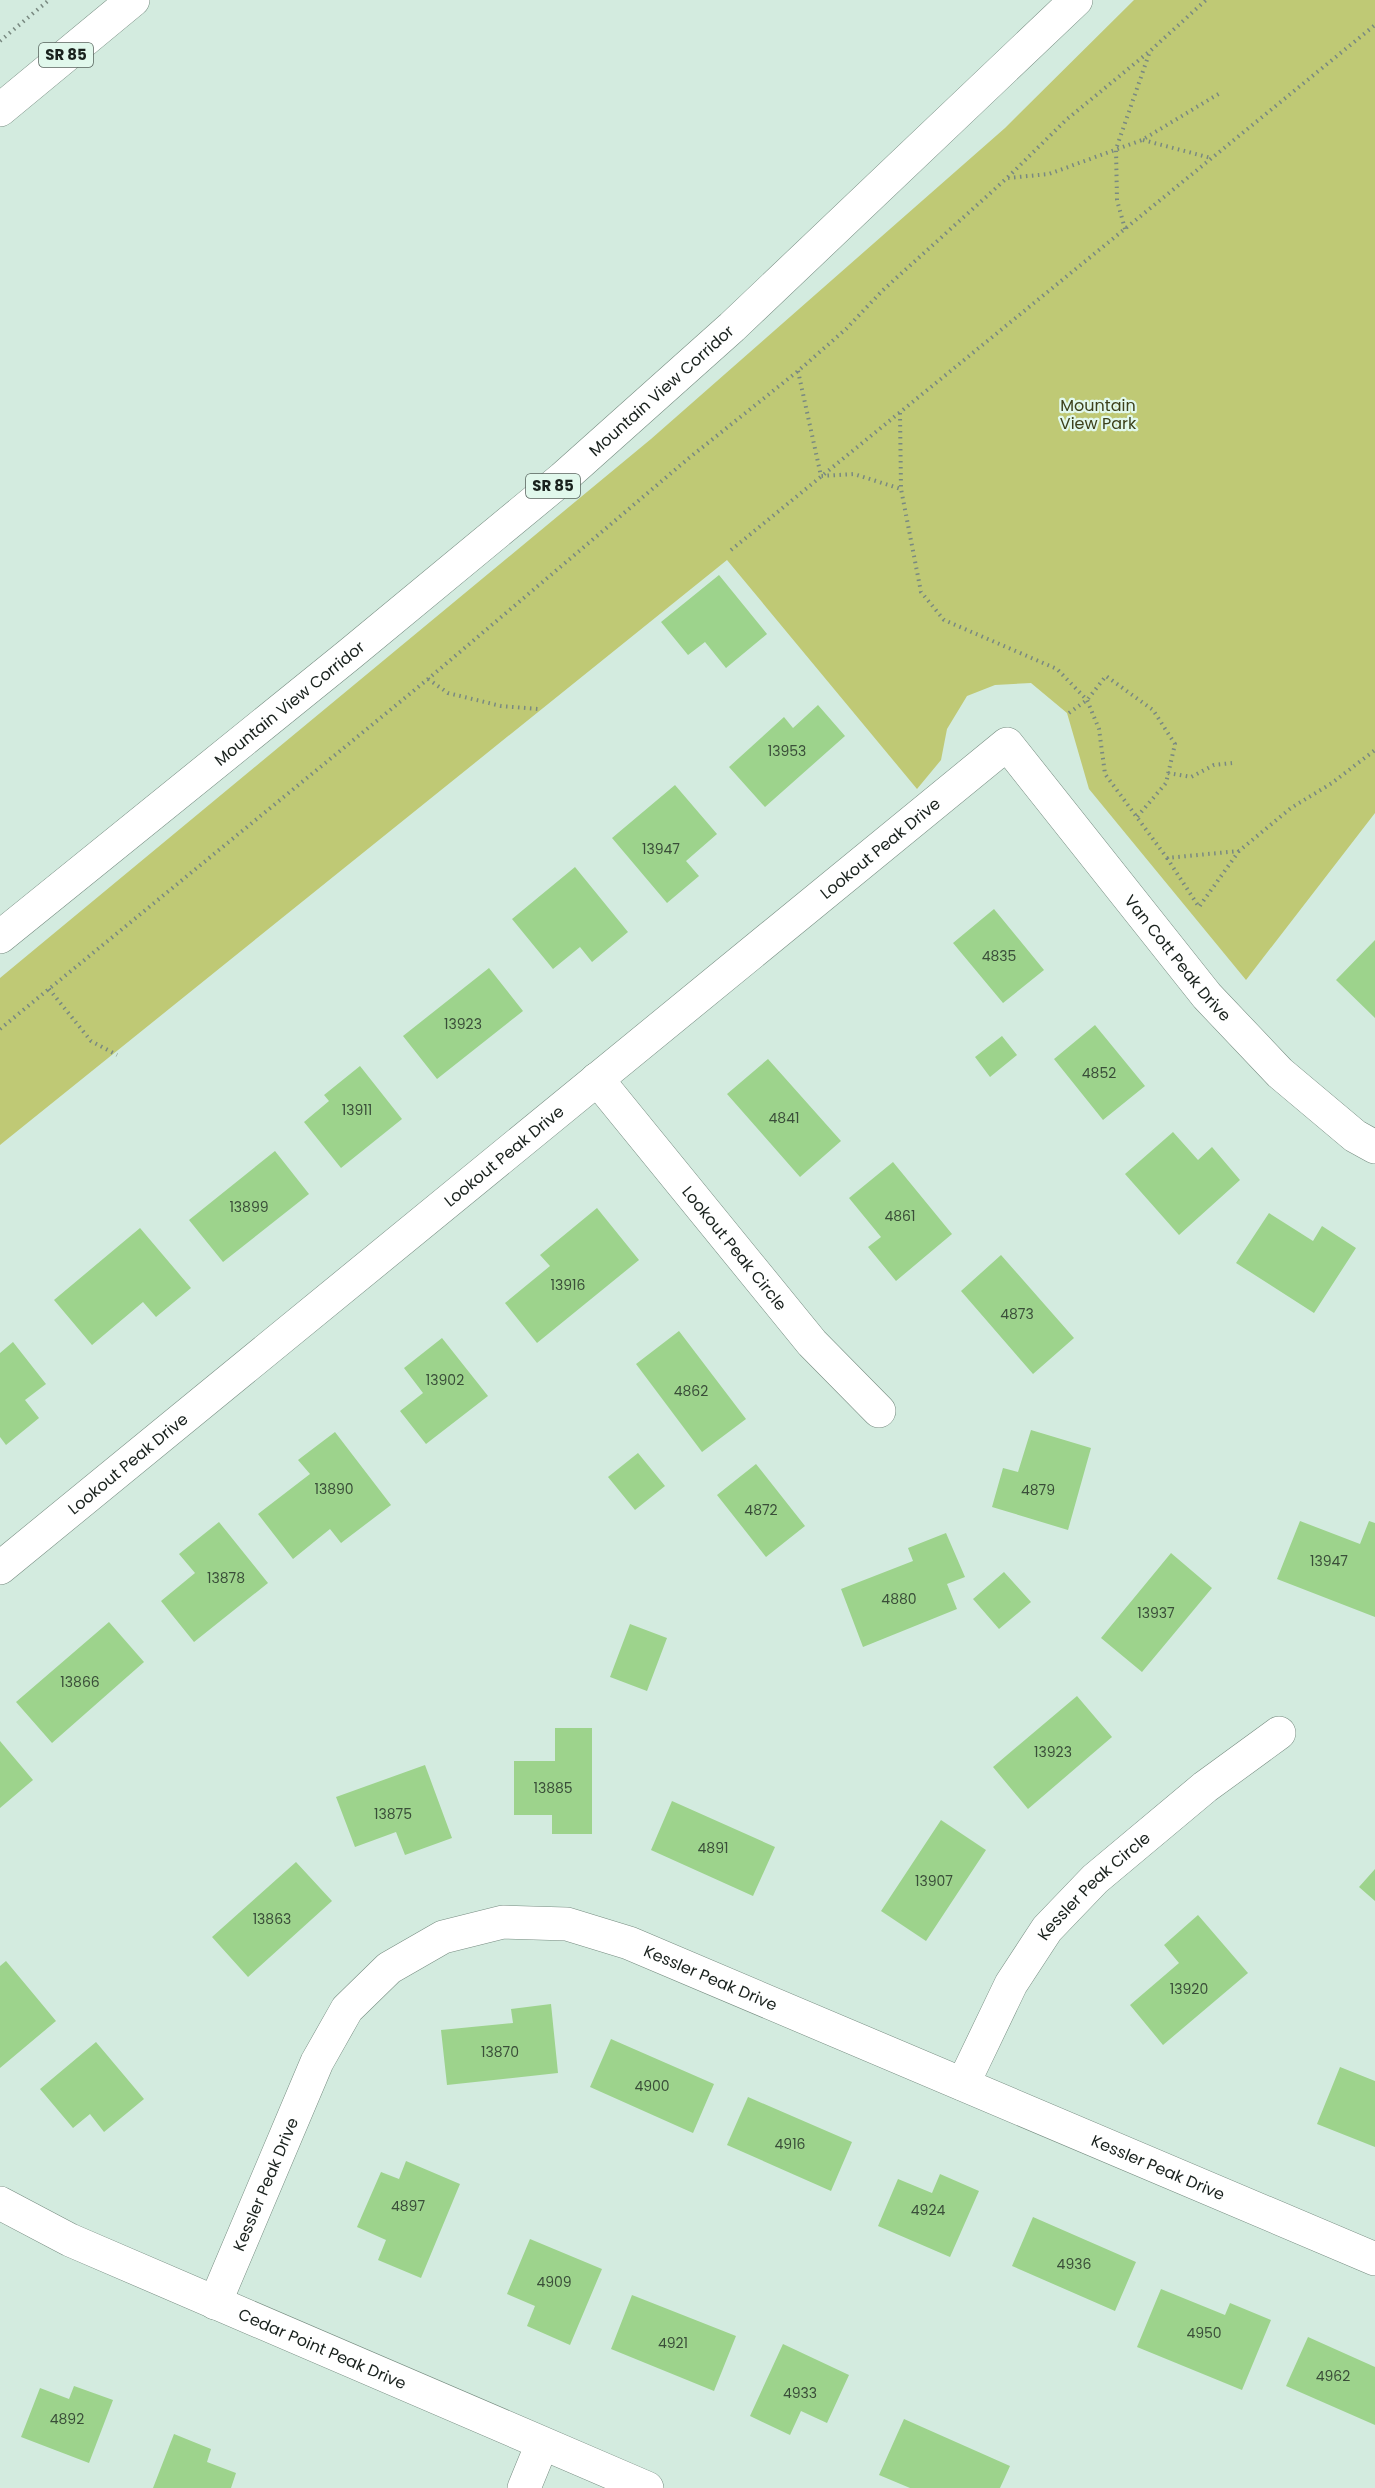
<svg xmlns="http://www.w3.org/2000/svg" width="1375" height="2488" font-family="Poppins,sans-serif">
  <rect width="100%" height="100%" fill="#d3ebdf"/>
  <path fill="#bfc975" d="M 1134,0 L 1375,0 L 1375,813 L 1246,980 L 1089,789 L 1067,713 L 1031,683 L 995,685 L 967,696 L 947,729 L 941,760 L 917,789 L 727,560 L 0,1145 L 0,978 L 651,439 L 1005,128 Z"/>
  <path fill="#9dd38c" d="M 719,575 L 767,634 L 726,668 L 705,642 L 688,655 L 661,622 Z
    M 818,705 L 845,736 L 765,807 L 729,767 L 784,717 L 793,728 Z
    M 675,785 L 717,834 L 686,861 L 699,876 L 667,903 L 612,838 Z
    M 575,867 L 628,932 L 592,962 L 580,947 L 553,969 L 512,919 Z
    M 994,909 L 1044,970 L 1003,1003 L 953,943 Z
    M 1375,940 L 1375,1018 L 1336,980 Z
    M 489,968 L 523,1011 L 437,1079 L 403,1036 Z
    M 1095,1025 L 1145,1086 L 1103,1120 L 1054,1059 Z
    M 1002,1036 L 1017,1055 L 990,1077 L 975,1057 Z
    M 768,1059 L 841,1141 L 800,1177 L 727,1094 Z
    M 360,1066 L 402,1119 L 341,1168 L 304,1122 L 329,1101 L 324,1095 Z
    M 1173,1132 L 1198,1160 L 1212,1147 L 1240,1180 L 1179,1235 L 1125,1174 Z
    M 275,1151 L 309,1194 L 223,1262 L 189,1220 Z
    M 893,1162 L 952,1234 L 896,1281 L 868,1247 L 881,1237 L 849,1198 Z
    M 597,1208 L 639,1260 L 537,1343 L 505,1303 L 550,1266 L 540,1255 Z
    M 1269,1213 L 1313,1241 L 1322,1226 L 1356,1248 L 1314,1313 L 1236,1263 Z
    M 140,1228 L 191,1288 L 156,1317 L 143,1302 L 92,1345 L 54,1300 Z
    M 1001,1255 L 1074,1338 L 1033,1374 L 961,1291 Z
    M 679,1331 L 746,1419 L 702,1452 L 636,1364 Z
    M 442,1338 L 488,1396 L 426,1444 L 400,1411 L 423,1393 L 404,1368 Z
    M 13,1342 L 46,1384 L 25,1400 L 39,1418 L 6,1445 L 0,1437 L 0,1353 Z
    M 1031,1430 L 1091,1448 L 1068,1530 L 992,1507 L 1003,1468 L 1018,1472 Z
    M 335,1432 L 391,1505 L 341,1543 L 330,1529 L 293,1559 L 258,1514 L 310,1474 L 298,1460 Z
    M 638,1453 L 665,1486 L 635,1510 L 608,1477 Z
    M 756,1464 L 805,1526 L 766,1557 L 717,1495 Z
    M 1300,1521 L 1360,1544 L 1369,1521 L 1375,1523 L 1375,1617 L 1277,1579 Z
    M 219,1522 L 268,1583 L 194,1642 L 161,1601 L 195,1573 L 179,1554 Z
    M 946,1533 L 965,1577 L 947,1584 L 957,1609 L 863,1647 L 841,1589 L 913,1561 L 908,1548 Z
    M 1171,1553 L 1212,1588 L 1142,1672 L 1101,1638 Z
    M 1004,1572 L 1031,1602 L 999,1629 L 973,1599 Z
    M 109,1622 L 144,1662 L 52,1743 L 16,1702 Z
    M 630,1624 L 667,1638 L 647,1691 L 610,1677 Z
    M 1077,1696 L 1112,1737 L 1028,1809 L 993,1767 Z
    M 555,1728 L 592,1728 L 592,1834 L 552,1834 L 552,1815 L 514,1815 L 514,1761 L 555,1761 Z
    M 0,1741 L 33,1780 L 0,1808 Z
    M 425,1765 L 452,1838 L 405,1855 L 396,1832 L 355,1847 L 336,1797 Z
    M 672,1801 L 775,1847 L 753,1896 L 651,1850 Z
    M 941,1820 L 986,1850 L 926,1941 L 881,1911 Z
    M 296,1862 L 332,1901 L 248,1977 L 212,1937 Z
    M 1375,1869 L 1375,1901 L 1359,1887 Z
    M 1198,1915 L 1248,1973 L 1163,2045 L 1130,2005 L 1179,1963 L 1164,1945 Z
    M 6,1961 L 56,2021 L 0,2068 L 0,1966 Z
    M 551,2004 L 558,2073 L 447,2085 L 441,2030 L 513,2023 L 511,2009 Z
    M 611,2039 L 714,2084 L 693,2133 L 590,2087 Z
    M 96,2042 L 144,2099 L 104,2132 L 90,2114 L 73,2128 L 40,2089 Z
    M 1340,2067 L 1375,2081 L 1375,2147 L 1317,2124 Z
    M 748,2097 L 852,2142 L 831,2191 L 727,2145 Z
    M 406,2161 L 460,2184 L 421,2278 L 378,2260 L 386,2240 L 357,2227 L 381,2172 L 399,2179 Z
    M 940,2174 L 979,2191 L 950,2257 L 878,2226 L 898,2179 L 932,2193 Z
    M 1033,2217 L 1136,2262 L 1115,2311 L 1012,2266 Z
    M 530,2239 L 602,2269 L 570,2345 L 527,2326 L 535,2306 L 507,2294 Z
    M 1161,2289 L 1225,2315 L 1230,2303 L 1271,2320 L 1242,2390 L 1137,2347 Z
    M 632,2295 L 736,2336 L 714,2391 L 611,2349 Z
    M 1308,2337 L 1375,2367 L 1375,2425 L 1286,2386 Z
    M 783,2344 L 849,2375 L 827,2423 L 801,2411 L 790,2435 L 750,2416 Z
    M 74,2386 L 113,2400 L 89,2463 L 21,2437 L 40,2388 L 69,2399 Z
    M 904,2419 L 1010,2466 L 1000,2488 L 910,2488 L 879,2475 Z
    M 174,2434 L 211,2449 L 207,2462 L 236,2473 L 231,2488 L 153,2488 Z"/>
  <g fill="none" stroke-linecap="round" stroke-linejoin="round">
    <defs>
      <g id="minor">
        <path id="s1" d="M 597,1079 L 812,1343 L 879,1411"/>
        <path id="s2" d="M 0,1568 L 1007,744 L 1207,996 L 1280,1073 L 1355,1136 L 1375,1147"/>
        <path id="s3" d="M 963,2084 L 1011,1984 L 1047,1929 L 1095,1879 L 1205,1787 L 1279,1733"/>
        <path id="s4" d="M 0,2203 L 70,2240 L 647,2488"/>
        <path id="s5" d="M 215,2303 L 317,2062 L 347,2009 L 389,1968 L 443,1937 L 503,1922 L 567,1924 L 629,1943 L 1375,2259"/>
        <path d="M 524,2488 L 542,2444"/>
      </g>
      <g id="trunk">
        <path d="M 0,110 L 133,0"/>
        <path id="s6" d="M 0,937 L 350,654 L 563,478 L 732,327 L 1076,0"/>
      </g>
    </defs>
    <use href="#minor" stroke="#768c80" stroke-width="34"/>
    <use href="#trunk" stroke="#768c80" stroke-width="34"/>
    <path stroke="#798981" stroke-width="4" stroke-dasharray="1.5 4.5" stroke-linecap="butt" d="M 0,41 L 49,0
      M 1143,140 L 1211,158
      M 1008,178 L 1049,174 L 1142,140 L 1220,93
      M 1125,229 L 1117,200 L 1116,149 L 1150,51
      M 798,371 L 821,476 L 854,474 L 901,489
      M 900,413 L 901,489 L 921,592 L 944,620 L 1057,669 L 1087,700 L 1099,729 L 1105,774 L 1167,858 L 1239,851 L 1291,808 L 1332,783 L 1375,750
      M 731,550 L 1375,25
      M 428,679 L 448,693 L 501,706 L 538,709
      M 1069,713 L 1087,700 L 1106,676 L 1153,710 L 1175,744 L 1166,783 L 1137,817
      M 1168,773 L 1191,777 L 1214,765 L 1232,763
      M 1167,858 L 1199,907 L 1239,851
      M 49,989 L 91,1041 L 117,1055
      M 0,1029 L 428,679 L 689,458 L 798,371 L 846,329 L 883,290 L 1007,178 L 1066,120 L 1150,51 L 1206,0"/>
    <use href="#minor" stroke="#fff" stroke-width="33"/>
    <use href="#trunk" stroke="#fff" stroke-width="33"/>
  </g>
  <g text-anchor="middle" stroke-width="4.5" stroke-linejoin="round" paint-order="stroke">
    <g font-size="14" fill="#3a4e39">
      <text x="787" y="756">13953</text>
      <text x="661" y="854">13947</text>
      <text x="999" y="961">4835</text>
      <text x="463" y="1029">13923</text>
      <text x="1099" y="1078">4852</text>
      <text x="357" y="1115">13911</text>
      <text x="784" y="1123">4841</text>
      <text x="249" y="1212">13899</text>
      <text x="900" y="1221">4861</text>
      <text x="568" y="1290">13916</text>
      <text x="1017" y="1319">4873</text>
      <text x="445" y="1385">13902</text>
      <text x="691" y="1396">4862</text>
      <text x="334" y="1494">13890</text>
      <text x="1038" y="1495">4879</text>
      <text x="761" y="1515">4872</text>
      <text x="1329" y="1566">13947</text>
      <text x="226" y="1583">13878</text>
      <text x="899" y="1604">4880</text>
      <text x="1156" y="1618">13937</text>
      <text x="80" y="1687">13866</text>
      <text x="1053" y="1757">13923</text>
      <text x="553" y="1793">13885</text>
      <text x="393" y="1819">13875</text>
      <text x="713" y="1853">4891</text>
      <text x="934" y="1886">13907</text>
      <text x="272" y="1924">13863</text>
      <text x="1189" y="1994">13920</text>
      <text x="500" y="2057">13870</text>
      <text x="652" y="2091">4900</text>
      <text x="790" y="2149">4916</text>
      <text x="408" y="2211">4897</text>
      <text x="928" y="2215">4924</text>
      <text x="1074" y="2269">4936</text>
      <text x="554" y="2287">4909</text>
      <text x="1204" y="2338">4950</text>
      <text x="673" y="2348">4921</text>
      <text x="1333" y="2381">4962</text>
      <text x="800" y="2398">4933</text>
      <text x="67" y="2424">4892</text>
    </g>
    <g fill="#e1f8ec" stroke="#55625b" stroke-width="1.5">
      <rect x="39" y="43" width="54" height="24" rx="4.5"/>
      <rect x="526" y="474" width="54" height="24" rx="4.5"/>
    </g>
    <g font-size="15" font-weight="bold" fill="#19211d">
      <text x="66" y="60">SR 85</text>
      <text x="553" y="491">SR 85</text>
    </g>
    <g font-size="16" fill="#19211d" stroke="#e1f8ec">
      <text dy="6" stroke="none"><textPath href="#s6" startOffset="858">Mountain View Corridor</textPath></text>
      <text dy="6" stroke="none"><textPath href="#s6" startOffset="372">Mountain View Corridor</textPath></text>
      <text dy="6" stroke="none"><textPath href="#s2" startOffset="1137">Lookout Peak Drive</textPath></text>
      <text dy="6" stroke="none"><textPath href="#s2" startOffset="1575">Van Cott Peak Drive</textPath></text>
      <text dy="6" stroke="none"><textPath href="#s2" startOffset="651">Lookout Peak Drive</textPath></text>
      <text dy="6" stroke="none"><textPath href="#s1" startOffset="218">Lookout Peak Circle</textPath></text>
      <text dy="6" stroke="none"><textPath href="#s2" startOffset="165">Lookout Peak Drive</textPath></text>
      <text dy="6" stroke="none"><textPath href="#s3" startOffset="240">Kessler Peak Circle</textPath></text>
      <text dy="6" stroke="none"><textPath href="#s5" startOffset="723">Kessler Peak Drive</textPath></text>
      <text dy="6" stroke="none"><textPath href="#s5" startOffset="1209">Kessler Peak Drive</textPath></text>
      <text dy="6" stroke="none"><textPath href="#s5" startOffset="129">Kessler Peak Drive</textPath></text>
      <text dy="6" stroke="none"><textPath href="#s4" startOffset="354">Cedar Point Peak Drive</textPath></text>
    </g>
    <g font-size="16" fill="#3c401b" stroke="#e1f8ec">
      <text x="1098" y="411">Mountain<tspan x="1098" dy="18">View Park</tspan></text>
    </g>
  </g>
</svg>
